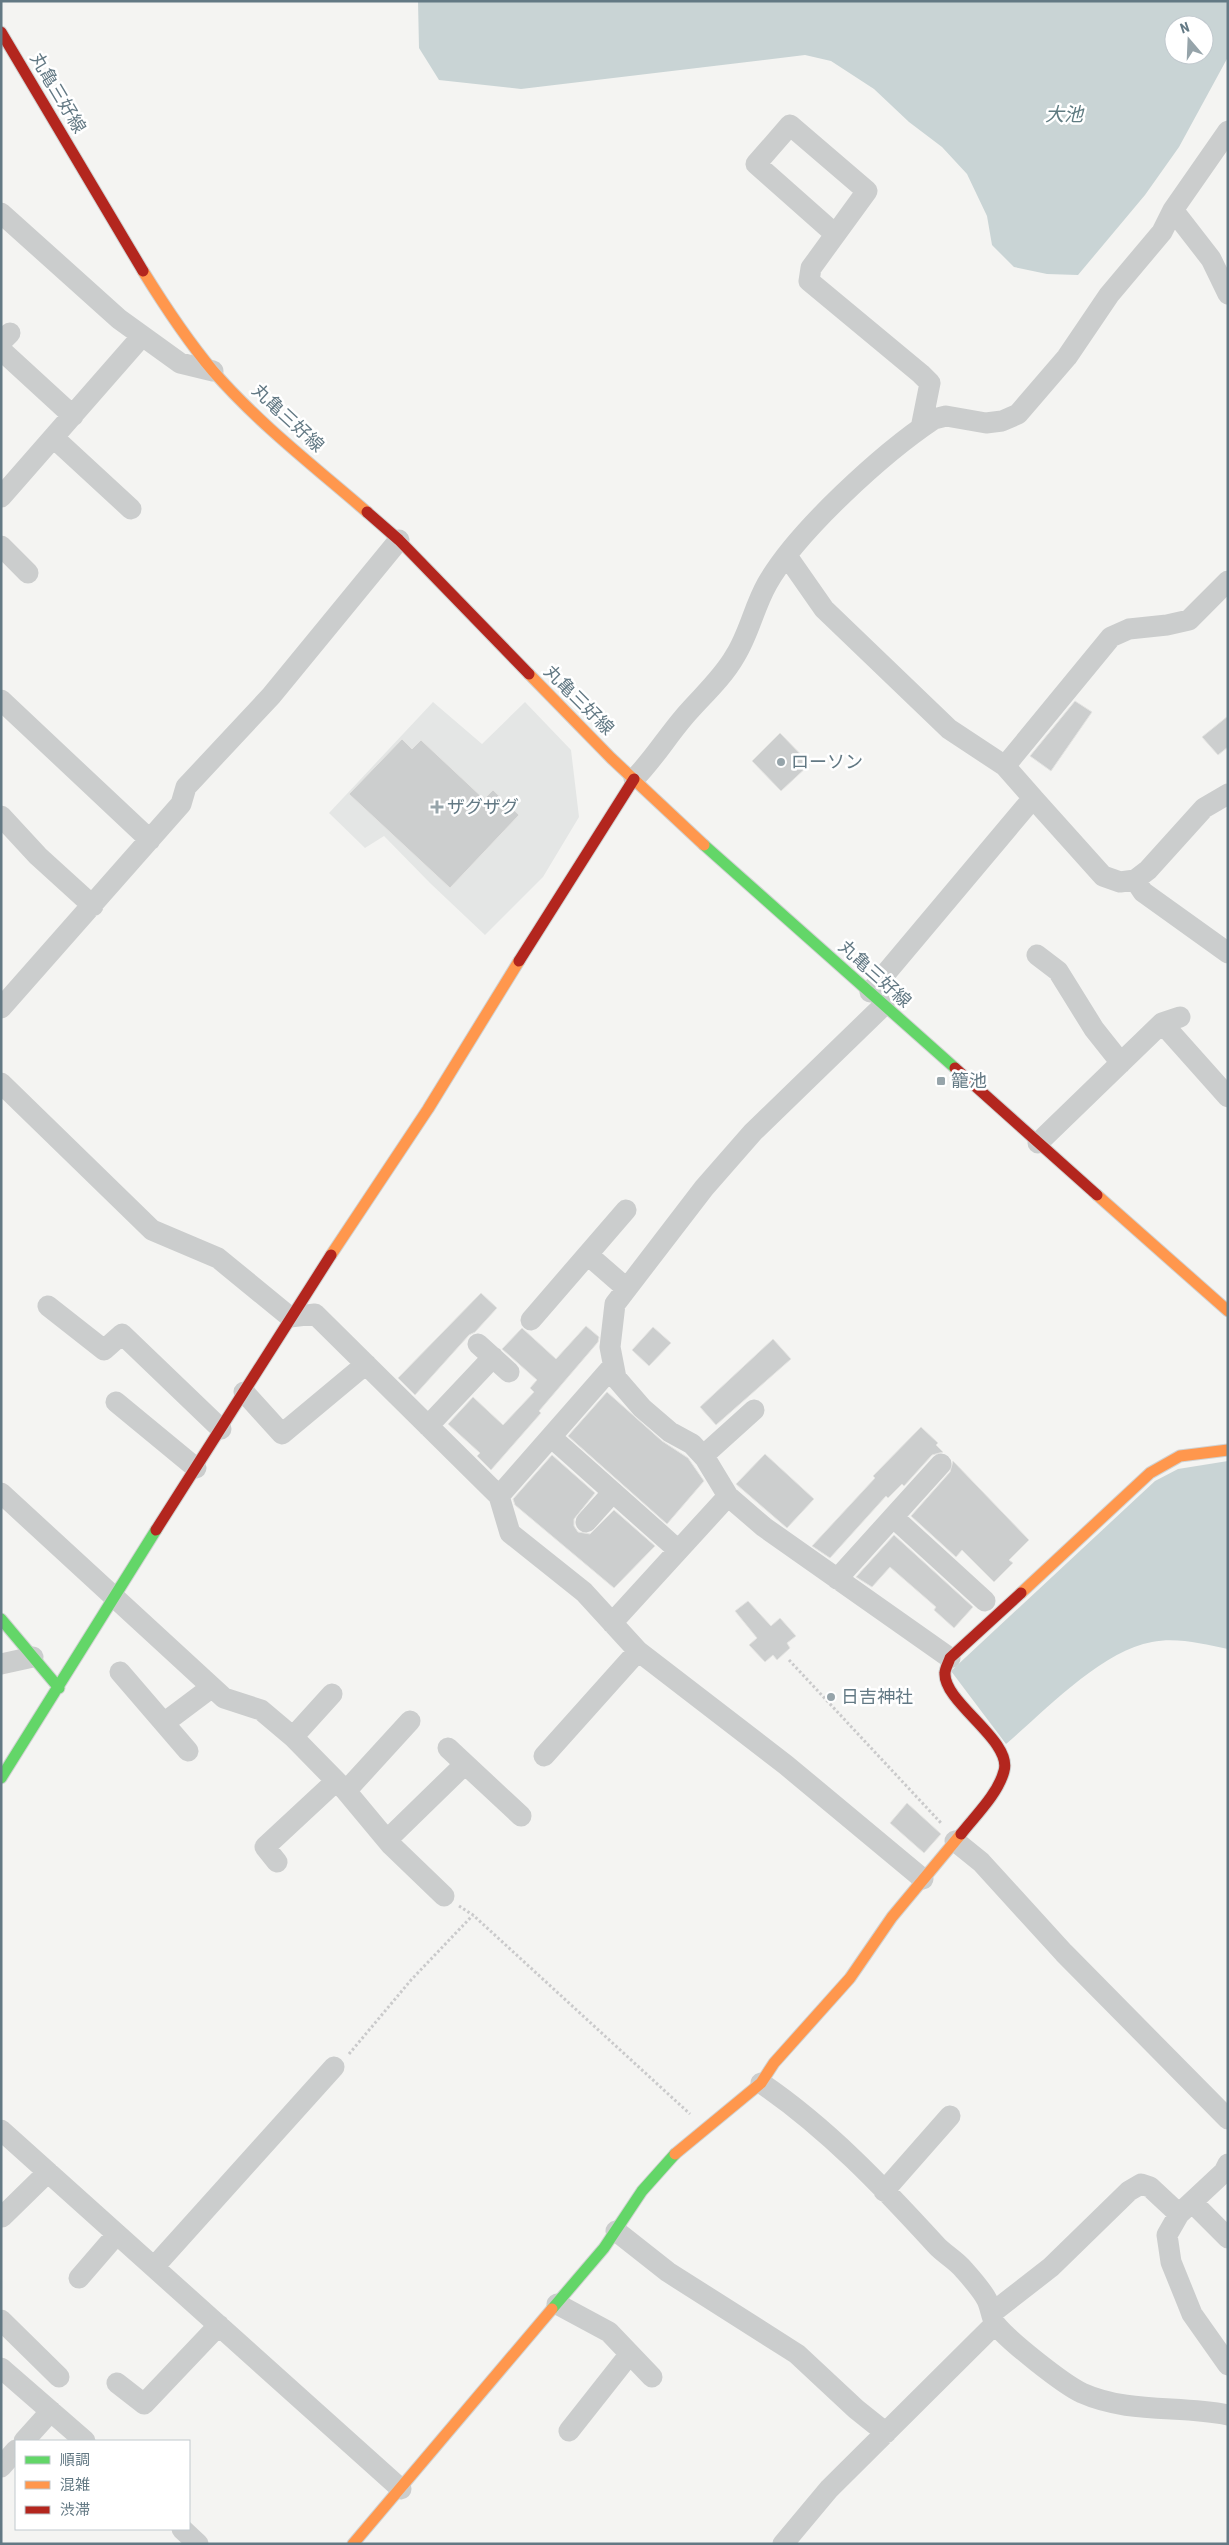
<svg xmlns="http://www.w3.org/2000/svg" width="1229" height="2545" font-family="'Roboto Condensed','Noto Sans JP',sans-serif">
  <rect width="100%" height="100%" fill="#f4f4f2"/>
  <path fill="#e4e6e5" d="M 433,702 L 482,744 L 525,702 L 571,750 L 579,817 L 543,877 L 485,935 L 430,883 L 384,836 L 365,848 L 329,813 Z"/>
  <path fill="#c9d4d5" fill-rule="evenodd" d="M 418,1 L 1228,1 L 1228,57 L 1179,147 L 1145,195 L 1078,275 L 1047,274 L 1014,267 L 992,245 L 987,216 L 967,174 L 942,147 L 909,122 L 874,89 L 831,61 L 805,55 L 521,89 L 439,80 L 419,48 ZM 1174,25 L 1204,25 L 1204,55 L 1174,55 Z
    M 1228,1461 L 1228,1649 C 1203,1644 1177,1637 1152,1642 C 1101,1651 1045,1711 1006,1744 L 951,1671 L 1155,1481 L 1178,1469 Z"/>
  <path fill="#cccece" stroke="#e4e4e2" d="M 1075,701 L 1092,712 L 1051,771 L 1030,756 Z
    M 1228,716 L 1228,747 L 1218,755 L 1202,737 Z
    M 780,733 L 810,764 L 781,791 L 752,761 Z
    M 402,739 L 412,749 L 421,740 L 484,799 L 493,790 L 519,815 L 450,888 L 349,794 Z
    M 481,1293 L 497,1308 L 475,1332 L 469,1335 L 415,1395 L 398,1378 Z
    M 586,1326 L 599,1337 L 598,1342 L 539,1411 L 541,1413 L 491,1470 L 477,1456 L 480,1453 L 448,1424 L 473,1397 L 503,1425 L 534,1392 L 530,1388 L 537,1380 L 502,1349 L 522,1328 L 556,1359 Z
    M 653,1327 L 671,1343 L 649,1366 L 632,1350 Z
    M 773,1339 L 791,1359 L 716,1425 L 700,1407 Z
    M 607,1392 L 662,1441 L 688,1458 L 704,1481 L 667,1524 L 568,1436 Z
    M 921,1427 L 938,1443 L 936,1445 L 943,1452 L 932,1455 L 904,1486 L 902,1484 L 888,1498 L 886,1496 L 830,1558 L 812,1546 L 875,1478 L 873,1476 Z
    M 765,1454 L 814,1499 L 787,1528 L 736,1484 Z
    M 552,1455 L 595,1493 L 574,1519 L 574,1526 L 578,1532 L 590,1534 L 614,1510 L 655,1546 L 614,1588 L 515,1505 L 513,1499 Z
    M 953,1461 L 1029,1540 L 1009,1560 L 1013,1563 L 994,1582 L 962,1550 L 956,1557 L 911,1516 L 950,1472 Z
    M 894,1535 L 973,1607 L 954,1628 L 934,1610 L 936,1607 L 890,1567 L 872,1587 L 856,1577 Z
    M 748,1601 L 771,1626 L 780,1618 L 796,1636 L 787,1643 L 790,1648 L 777,1660 L 773,1655 L 765,1662 L 749,1645 L 757,1638 L 735,1611 Z
    M 907,1803 L 941,1834 L 924,1853 L 890,1823 Z"/>
  <g fill="none" stroke-linecap="round" stroke-linejoin="round">
    <defs>
      <path id="fast" d="M 704,845 L 955,1068
        M 1,1619 L 59,1688
        M 1,1778 L 156,1530
        M 552,2309 L 604,2248 L 642,2191 L 675,2154"/>
      <path id="slow" d="M 143,271 C 164,305 187,340 213,371 C 258,423 315,467 367,512
        M 529,674 L 611,758 L 704,845
        M 1097,1195 L 1228,1311
        M 331,1255 L 428,1109 L 519,961
        M 1021,1593 L 1150,1473 L 1180,1456 L 1228,1450
        M 675,2154 L 761,2083 L 774,2063 L 850,1978 L 892,1917 L 961,1834
        M 353,2544 L 552,2309"/>
      <path id="jam" d="M 1,32 L 143,271
        M 367,512 L 399,540 L 529,674
        M 519,961 L 634,779
        M 955,1068 L 1097,1195
        M 156,1530 L 331,1255
        M 961,1834 C 975,1816 998,1794 1004,1771 C 1013,1741 943,1702 945,1673 C 945,1668 949,1662 950,1658 L 1021,1593"/>
    </defs>
    <use href="#fast" stroke="#d0d2d2" stroke-width="13"/>
    <use href="#slow" stroke="#d0d2d2" stroke-width="13"/>
    <use href="#jam" stroke="#d0d2d2" stroke-width="13"/>
    <path stroke="#cacacb" stroke-width="3" stroke-dasharray="2.5 2.5" stroke-linecap="butt" d="M 789,1660 L 941,1823
      M 459,1906 L 473,1915 L 690,2114
      M 349,2054 L 411,1980 L 473,1915"/>
    <path stroke="#cbcdcd" stroke-width="21" d="M 1173,210 L 1211,259 L 1228,294
      M 1,213 L 119,319 L 180,363 L 213,371
      M 835,234 L 756,164 L 790,125 L 867,191 L 811,268 L 809,281 L 921,374 L 930,383 L 921,428
      M 1,342 L 10,333
      M 1,350 L 73,416
      M 54,438 L 131,509
      M 1,497 L 142,336
      M 1,546 L 28,573
      M 787,556 L 824,609 L 949,729 L 1005,766 L 1111,637 L 1129,629 L 1167,625 L 1189,620 L 1228,581
      M 1,700 L 150,840
      M 1005,766 L 1033,798
      M 634,779 C 653,760 666,738 684,717 C 700,698 722,679 735,656 C 749,634 754,607 767,584 C 797,531 883,453 934,419 L 946,416 L 986,423 L 1002,421 L 1018,414 L 1067,357 L 1109,295 L 1162,232 L 1173,210 L 1228,131
      M 1,816 L 38,856 L 93,906
      M 1135,880 L 1143,892 L 1228,953
      M 1037,955 L 1058,971 L 1094,1029 L 1121,1063
      M 870,992 L 1033,798 L 1103,876 L 1120,882 L 1135,880 L 1148,870 L 1204,808 L 1228,794
      M 884,1005 L 753,1132 L 704,1188 L 615,1304 L 610,1347 L 616,1378 L 642,1408 L 670,1432 L 692,1444 L 705,1458 L 728,1496 L 764,1527 L 950,1658
      M 1,1008 L 181,804 L 186,787 L 271,696 L 399,540
      M 1162,1023 L 1228,1097
      M 1,1083 L 152,1230 L 218,1258 L 290,1317 L 315,1314 L 499,1496 L 510,1533 L 584,1592 L 638,1651 L 786,1765 L 923,1879
      M 1038,1143 L 1162,1023 L 1180,1017
      M 588,1255 L 626,1288
      M 48,1306 L 104,1350 L 122,1334 L 221,1429
      M 531,1320 L 626,1210
      M 478,1344 L 509,1372
      M 244,1392 L 282,1434 L 366,1364
      M 116,1402 L 196,1468
      M 428,1426 L 493,1357
      M 551,1437 L 678,1550
      M 703,1456 L 754,1410
      M 1,1493 L 224,1698 L 261,1710 L 293,1737 L 346,1791 L 391,1845 L 444,1896
      M 499,1496 L 613,1366
      M 893,1517 L 985,1601
      M 586,1522 L 613,1492
      M 837,1579 L 941,1464
      M 612,1623 L 728,1496
      M 1,1664 L 33,1657
      M 120,1672 L 188,1751
      M 164,1723 L 212,1687
      M 293,1737 L 332,1694
      M 448,1748 L 521,1816
      M 544,1756 L 638,1651
      M 346,1791 L 410,1721
      M 387,1840 L 465,1764
      M 955,1841 L 981,1862 L 1064,1953 L 1228,2119
      M 277,1862 L 265,1847 L 336,1781
      M 761,2083 C 827,2128 882,2186 936,2245 C 944,2254 956,2260 964,2270 C 972,2279 982,2290 987,2300 C 991,2308 991,2318 996,2325 C 1010,2342 1063,2384 1082,2393 C 1129,2414 1180,2405 1228,2415
      M 1,2130 L 401,2489
      M 1228,2164 L 1224,2172 L 1179,2214 L 1167,2235 L 1171,2262 L 1192,2314 L 1228,2365
      M 884,2191 L 950,2116
      M 1192,2202 L 1228,2238
      M 2,2217 L 48,2172
      M 616,2231 L 668,2272 L 797,2354 L 856,2409 L 886,2433
      M 154,2267 L 334,2067
      M 79,2278 L 117,2234
      M 557,2304 L 609,2332 L 652,2377
      M 992,2313 L 1051,2267 L 1129,2191 L 1141,2184 L 1150,2187 L 1179,2214
      M 1,2320 L 59,2377
      M 1,2368 L 85,2441
      M 117,2383 L 144,2404 L 219,2325
      M 569,2431 L 629,2355
      M 24,2441 L 51,2411
      M 1,2467 L 16,2450
      M 182,2529 L 198,2544
      M 783,2544 L 829,2489 L 995,2324"/>
    <use href="#fast" stroke="#63d668" stroke-width="11"/>
    <use href="#slow" stroke="#ff974d" stroke-width="11"/>
    <use href="#jam" stroke="#b3261e" stroke-width="11"/>
  </g>
  <g fill="#96a4aa" stroke="#fff" stroke-width="2">
    <circle cx="781" cy="762" r="5"/>
    <path d="M434.5 799.5h5v5h5v5h-5v5h-5v-5h-5v-5h5z"/>
    <rect x="936" y="1076" width="10" height="10" rx="2.5"/>
    <circle cx="831" cy="1697" r="5"/>
  </g>
  <g text-anchor="middle" stroke-width="5" stroke-linejoin="round" paint-order="stroke">
    <g font-size="18" fill="#637984" stroke="#fff">
      <text transform="translate(58 93) rotate(59)" y="6">丸亀三好線</text>
      <text transform="translate(288 418) rotate(43)" y="6">丸亀三好線</text>
      <text transform="translate(579 700) rotate(45)" y="6">丸亀三好線</text>
      <text transform="translate(875 974) rotate(42)" y="6">丸亀三好線</text>
    </g>
    <g font-size="18" fill="#637984" stroke="#fff" text-anchor="start">
      <text x="791" y="768">ローソン</text>
      <text x="447" y="813">ザグザグ</text>
      <text x="951" y="1087">籠池</text>
      <text x="841" y="1703">日吉神社</text>
    </g>
    <g font-size="19" font-style="italic" fill="#5f7b81" stroke="#fff">
      <text x="1064" y="121">大池</text>
    </g>
  </g>
  <rect width="1229" height="2545" fill="none" stroke="#637984" stroke-width="5"/>
  <rect x="15" y="2440" width="175" height="90" fill="#ffffff" stroke="#c1c9ce"/>
  <rect x="25" y="2456" width="25" height="8" fill="#63d668" stroke="#c1c9ce"/>
  <text x="60" y="2465" font-size="15" fill="#637984">順調</text>
  <rect x="25" y="2481" width="25" height="8" fill="#ff974d" stroke="#c1c9ce"/>
  <text x="60" y="2490" font-size="15" fill="#637984">混雑</text>
  <rect x="25" y="2506" width="25" height="8" fill="#b3261e" stroke="#c1c9ce"/>
  <text x="60" y="2515" font-size="15" fill="#637984">渋滞</text>
  <g transform="translate(1189 40) rotate(341)"><circle r="24" fill="#ffffff" stroke="#c1c9ce"/>
  <path d="M0-4L9 19L0 12L-9 19Z" fill="#96a4aa"/>
  <text y="-8" font-size="14" font-weight="bold" text-anchor="middle" fill="#637984">N</text>
  </g>
</svg>
